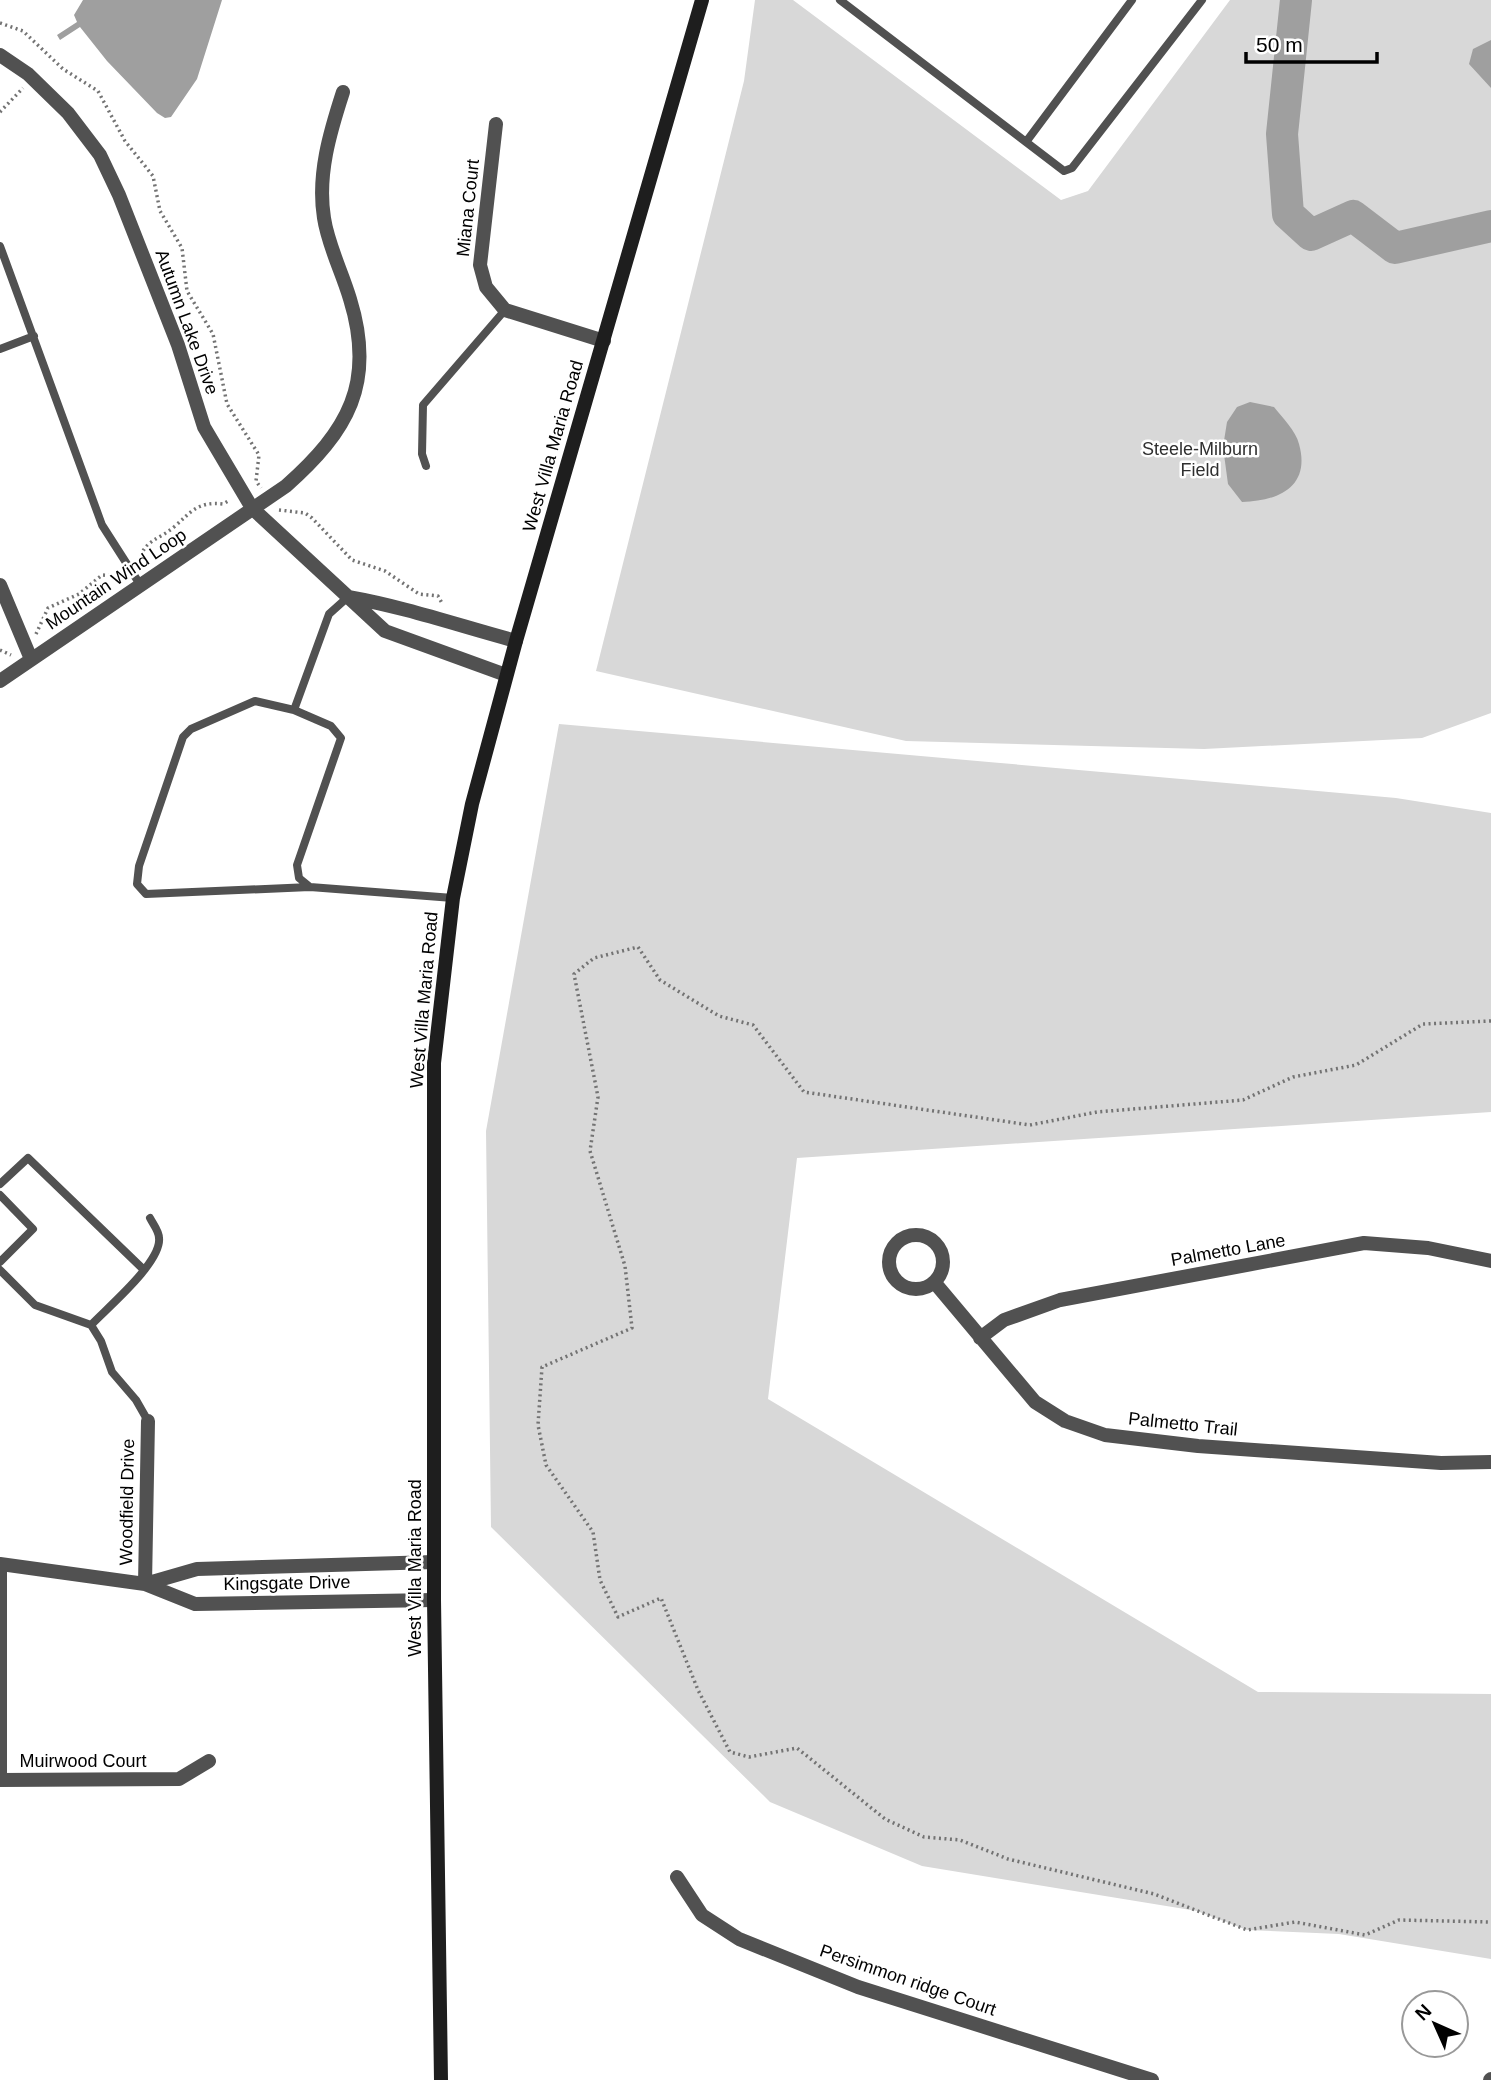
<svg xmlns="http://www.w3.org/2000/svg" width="1491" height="2080" font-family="Arial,sans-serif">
  <rect width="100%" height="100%" fill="#fff"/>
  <path fill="#d8d8d8" d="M 755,0 L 793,0 L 1061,200 L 1088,191 L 1230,0 L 1491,0 L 1491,713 L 1422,738 L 1204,749 L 906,741 L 596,671 L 744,81 Z
    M 559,724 L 1396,798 L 1491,813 L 1491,1112 L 797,1158 L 768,1399 L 1258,1692 L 1491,1694 L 1491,1959 L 1339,1934 L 1247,1930 L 1197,1911 L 922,1866 L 770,1802 L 491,1527 L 486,1131 Z"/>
  <path fill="#9f9f9f" d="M 83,0 L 222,0 L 197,79 L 171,117 L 165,118 L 157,113 L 107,61 L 80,27 L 60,40 L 57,35 L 77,22 L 74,15 Z
    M 1491,40 L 1491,88 L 1469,64 L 1473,49 Z
    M 1250,402 L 1274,407 C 1282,417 1296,431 1299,444 C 1311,487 1278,501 1242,502 L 1228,484 L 1223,447 L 1227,422 L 1237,407 Z"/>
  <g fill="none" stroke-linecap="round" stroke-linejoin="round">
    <path stroke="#9f9f9f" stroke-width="32" d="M 1296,0 L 1282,134 L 1288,214 L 1311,235 L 1353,216 L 1395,248 L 1491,226"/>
    <path stroke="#737373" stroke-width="3.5" stroke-dasharray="2 3.5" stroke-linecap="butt" d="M 0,23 L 23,31 L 63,69 L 98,91 L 125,141 L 153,176 L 160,211 L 182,248 L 187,291 L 213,334 L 227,404 L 259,455 L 256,481 L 261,488
      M 0,112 L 23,88
      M 279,510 L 305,513 L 312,518 L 352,560 L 385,571 L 419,594 L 438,596 L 443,605
      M 139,561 C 145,539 159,540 174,527 C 191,512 198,501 223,504 L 230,500
      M 36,634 L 48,608 L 79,594 L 102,575 L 120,576
      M 0,650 L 11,655
      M 1491,1021 L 1423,1024 L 1356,1065 L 1293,1077 L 1243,1100 L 1097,1112 L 1030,1125 L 804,1092 L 753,1025 L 719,1016 L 660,980 L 638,947 L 594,958 L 574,974 L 598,1097 L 590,1151 L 625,1266 L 632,1328 L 542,1367 L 538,1425 L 546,1465 L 593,1532 L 600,1580 L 618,1617 L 661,1598 L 698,1690 L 730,1752 L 749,1757 L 797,1748 L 885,1819 L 924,1837 L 960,1840 L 1008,1859 L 1154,1894 L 1247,1930 L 1295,1922 L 1365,1935 L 1399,1920 L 1491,1922"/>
    <path stroke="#515151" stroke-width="8" d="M 840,0 L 1064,171 L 1072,168 L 1202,0
      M 1026,142 L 1132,0
      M 0,246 L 102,525 L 141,586
      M 0,349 L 34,336
      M 426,466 L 422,454 L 423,405 L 505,310
      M 348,597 L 329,614 L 294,710 L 331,726 L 341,738 L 297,865 L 299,878 L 310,887 L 453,898
      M 294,710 L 255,701 L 191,729 L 183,737 L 139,866 L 137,884 L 146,894 L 310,887
      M 0,1184 L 28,1158 L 144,1270
      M 0,1195 L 33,1229 L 0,1262
      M 0,1270 L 35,1305 L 91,1325 L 101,1341 L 112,1372 L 136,1400 L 148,1421
      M 91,1325 C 107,1308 162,1262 159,1238 C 159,1231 153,1224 150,1218"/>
    <path stroke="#515151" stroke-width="14" d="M 0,55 L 28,74 L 68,113 L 100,155 L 119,195 L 178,345 L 204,427 L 252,508 L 385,631 L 506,675
      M 496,124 L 480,265 L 486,287 L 505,310 L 604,341
      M 0,585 L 31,659
      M 348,597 C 405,607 460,626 516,641
      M 0,681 L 286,486 C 348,431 376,383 350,299 C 342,272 328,245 324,218 C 317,175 330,132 343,92
      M889 1262a27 27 0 1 1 54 0a27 27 0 1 1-54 0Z
      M 935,1283 L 1035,1402 L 1065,1421 L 1105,1435 L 1198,1446 L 1441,1463 L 1491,1462
      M 980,1338 L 1004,1320 L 1060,1300 L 1364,1243 L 1428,1248 L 1491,1261
      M 0,1564 L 145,1584 L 195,1604 L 434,1600
      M 0,1564 L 0,1780 L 179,1779 L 209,1761
      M 145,1584 L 197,1569 L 434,1562
      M 145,1584 L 148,1421
      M 677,1877 L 702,1915 L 739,1939 L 858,1987 L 1152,2080
      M 1490,2080 L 1491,2079"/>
    <path stroke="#1e1e1e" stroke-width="14" d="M 441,2080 L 434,1600 L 434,1063 L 453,898 L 472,804 L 516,641 L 702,0"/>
  </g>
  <g text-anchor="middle" stroke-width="5" stroke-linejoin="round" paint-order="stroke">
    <g font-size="18" fill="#000" stroke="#fff">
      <text transform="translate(468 208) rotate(-84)" y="6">Miana Court</text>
      <text transform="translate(187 322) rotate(70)" y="6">Autumn Lake Drive</text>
      <text transform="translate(553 446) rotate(-74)" y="6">West Villa Maria Road</text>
      <text transform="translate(116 579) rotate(-34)" y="6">Mountain Wind Loop</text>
      <text transform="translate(424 1000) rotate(-85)" y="6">West Villa Maria Road</text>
      <text transform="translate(1228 1250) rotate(-10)" y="6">Palmetto Lane</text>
      <text transform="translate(1183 1424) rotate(6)" y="6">Palmetto Trail</text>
      <text transform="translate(127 1502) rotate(-89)" y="6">Woodfield Drive</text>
      <text transform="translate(415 1568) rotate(-90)" y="6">West Villa Maria Road</text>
      <text transform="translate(287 1583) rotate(-1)" y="6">Kingsgate Drive</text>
      <text x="83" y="1767">Muirwood Court</text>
      <text transform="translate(908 1980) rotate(19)" y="6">Persimmon ridge Court</text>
    </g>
    <g font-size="18" fill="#2f2f2f" stroke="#fff">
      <text x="1200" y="455">Steele-Milburn<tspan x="1200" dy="21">Field</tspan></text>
    </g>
  </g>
  <g transform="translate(1435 2024) rotate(315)"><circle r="33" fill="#ffffff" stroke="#999999" stroke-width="2"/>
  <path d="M0-5L12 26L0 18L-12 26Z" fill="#000000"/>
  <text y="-10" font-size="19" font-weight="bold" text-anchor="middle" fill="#000000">N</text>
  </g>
  <path d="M1246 52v10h131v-10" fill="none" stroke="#000000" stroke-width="3.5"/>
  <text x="1256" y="52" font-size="21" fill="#000000" stroke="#ffffff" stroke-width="5" paint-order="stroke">50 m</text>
</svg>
